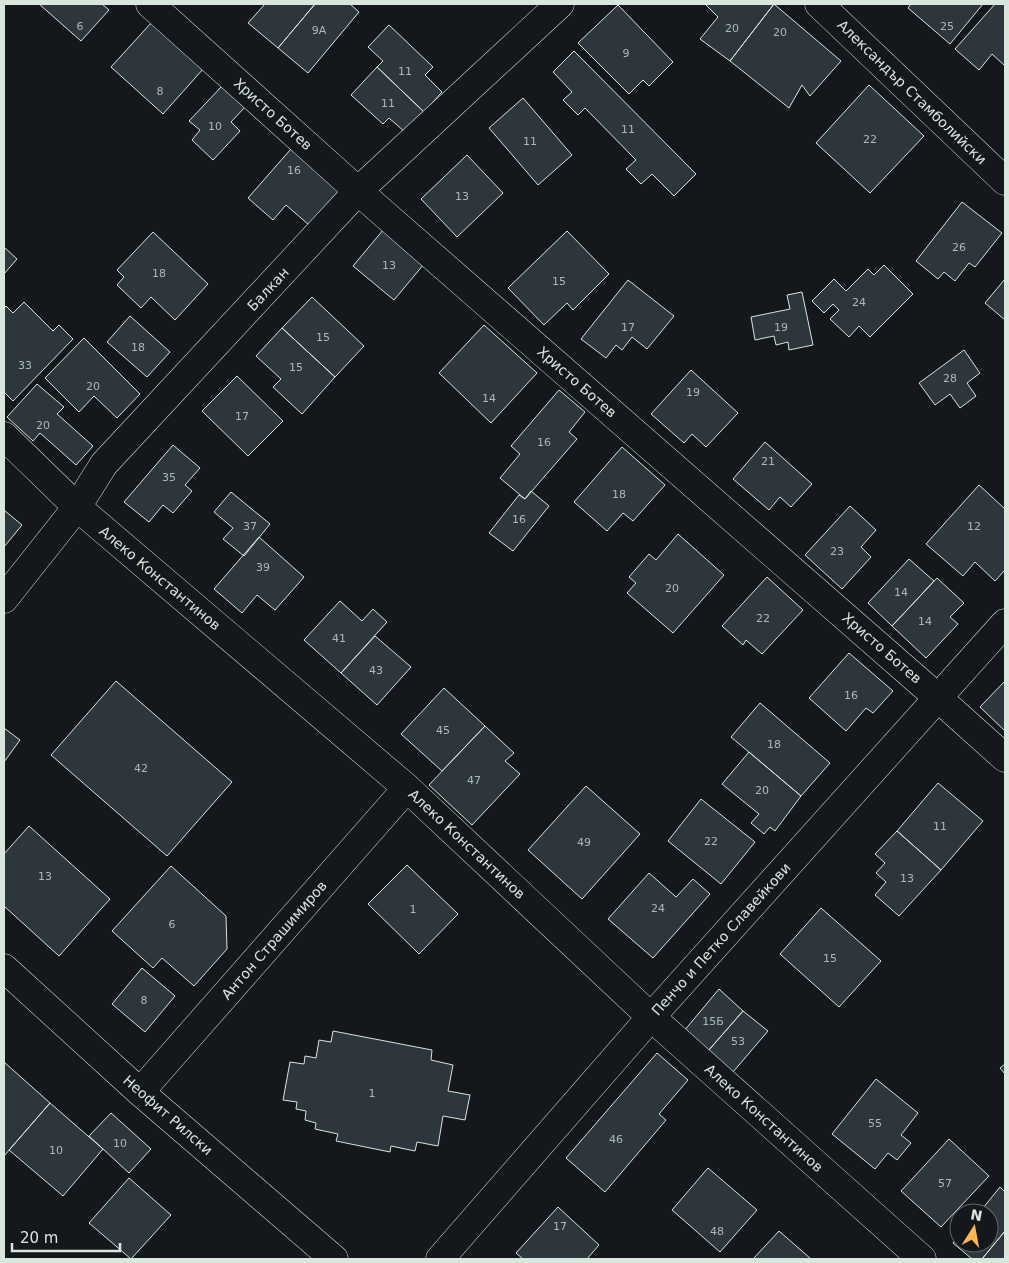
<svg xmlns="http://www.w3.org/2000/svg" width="1009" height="1263" font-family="'DejaVu Sans',sans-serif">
  <rect width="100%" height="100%" fill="#14181c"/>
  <path fill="#2c363c" stroke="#d8e6dc" d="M 39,4 L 102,4 L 109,10 L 81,41 Z
    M 265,4 L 315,4 L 278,48 L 248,23 Z
    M 315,4 L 350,4 L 359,12 L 308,73 L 278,48 Z
    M 705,4 L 774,4 L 730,61 L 700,39 L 718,17 Z
    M 774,4 L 841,61 L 810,96 L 802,85 L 789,108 L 730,61 Z
    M 911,4 L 983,4 L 950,44 L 908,8 Z
    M 995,4 L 1005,4 L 1005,63 L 1004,65 L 992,54 L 979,70 L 955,49 Z
    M 618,5 L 673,62 L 649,86 L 643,80 L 629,94 L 578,43 Z
    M 152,22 L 204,68 L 163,114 L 111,67 Z
    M 389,25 L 433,67 L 425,75 L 442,92 L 424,112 L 377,67 L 383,61 L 368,47 Z
    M 574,51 L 696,174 L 674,196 L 652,174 L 641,184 L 626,169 L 636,160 L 585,108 L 578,115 L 563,100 L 572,92 L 553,72 Z
    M 377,67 L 424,112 L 405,132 L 389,118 L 383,124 L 351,95 Z
    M 223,85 L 246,106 L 231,122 L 240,131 L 213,160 L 192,140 L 200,130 L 189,121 Z
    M 869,85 L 924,136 L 870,193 L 816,143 Z
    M 523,98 L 572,155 L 538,185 L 489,128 Z
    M 291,149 L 339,191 L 309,225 L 286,205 L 273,220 L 248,198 Z
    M 467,155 L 503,193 L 457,237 L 421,199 Z
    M 962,202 L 1002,233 L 975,267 L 969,263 L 955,281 L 944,272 L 938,279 L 916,261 Z
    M 384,229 L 424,264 L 394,300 L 353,266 Z
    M 567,231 L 609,274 L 573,310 L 567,303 L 544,325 L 508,288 Z
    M 153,232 L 208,284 L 175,320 L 151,297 L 141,308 L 117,285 L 124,277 L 117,270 Z
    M 4,247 L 17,259 L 4,274 Z
    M 884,265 L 913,294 L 870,337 L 859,326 L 849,337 L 830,319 L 839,310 L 833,304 L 824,313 L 812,301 L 834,279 L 846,291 L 868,269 L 874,275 Z
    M 1005,279 L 1005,320 L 985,303 Z
    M 628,280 L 674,316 L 647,349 L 632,337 L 622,350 L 616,345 L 606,358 L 581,339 Z
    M 802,292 L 813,345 L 789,350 L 788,342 L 776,345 L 774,336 L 755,340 L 751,317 L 790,309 L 787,295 Z
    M 312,297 L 364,346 L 335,377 L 282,328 Z
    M 24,302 L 53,331 L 59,325 L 73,339 L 13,401 L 4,392 L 4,309 L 6,306 L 13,313 Z
    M 130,316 L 170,352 L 147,377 L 107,342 Z
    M 484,325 L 537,373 L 491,423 L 439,373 Z
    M 282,328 L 335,377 L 302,414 L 273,387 L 281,379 L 256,356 Z
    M 84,338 L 140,394 L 117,418 L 94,396 L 79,412 L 45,378 Z
    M 964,350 L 980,373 L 967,383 L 976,396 L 960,408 L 950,394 L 935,405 L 919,383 Z
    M 691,370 L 738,413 L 706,447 L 692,434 L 684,443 L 651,414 Z
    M 237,376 L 283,421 L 248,456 L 202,411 Z
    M 37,384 L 64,407 L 57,414 L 93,446 L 76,465 L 40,433 L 33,441 L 7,417 Z
    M 559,390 L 585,412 L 569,432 L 577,439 L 525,499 L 500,478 L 520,454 L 511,446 Z
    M 765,442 L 812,484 L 791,507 L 780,497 L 769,510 L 733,479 Z
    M 173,445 L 200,468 L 185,485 L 192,491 L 173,513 L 163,505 L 149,522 L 124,502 Z
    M 622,447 L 665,485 L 633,521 L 623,513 L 607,531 L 574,502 Z
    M 979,485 L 1005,509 L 1005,570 L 995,581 L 975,562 L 963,576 L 926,544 Z
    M 531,491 L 549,506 L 513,551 L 489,533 L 519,495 L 525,499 Z
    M 231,492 L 270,524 L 244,556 L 223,539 L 233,528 L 214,512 Z
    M 850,506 L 876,530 L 861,547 L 871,557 L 842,589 L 805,555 Z
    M 4,510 L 22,525 L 4,547 Z
    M 678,534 L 724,575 L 673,633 L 627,593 L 636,583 L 629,577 L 649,554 L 656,560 Z
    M 259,537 L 304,577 L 275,610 L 257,595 L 242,613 L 214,589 Z
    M 909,559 L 934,581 L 892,626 L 868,603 Z
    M 767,577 L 803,610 L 762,654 L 746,640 L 743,645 L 722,626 Z
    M 937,578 L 964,603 L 950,617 L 958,624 L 926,658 L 892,626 Z
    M 340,601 L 362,621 L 373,609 L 387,622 L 341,673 L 304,640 Z
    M 375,636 L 411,667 L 377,705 L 341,673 Z
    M 849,653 L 893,691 L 873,713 L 866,708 L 846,731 L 809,698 Z
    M 116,681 L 232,782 L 167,856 L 51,755 Z
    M 1005,681 L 1005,731 L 980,707 Z
    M 444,688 L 485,726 L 442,771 L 401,734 Z
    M 760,703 L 830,763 L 801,796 L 731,737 Z
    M 485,726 L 514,753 L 505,761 L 520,774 L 472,825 L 429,785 Z
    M 4,728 L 20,740 L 4,762 Z
    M 749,752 L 801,796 L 775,831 L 770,827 L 764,834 L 751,823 L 759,814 L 722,784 Z
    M 938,783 L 983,821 L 941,870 L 897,831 Z
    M 586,786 L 640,834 L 582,899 L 528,850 Z
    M 701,799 L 755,842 L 721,884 L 668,841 Z
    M 29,826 L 110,899 L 59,956 L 4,906 L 4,854 Z
    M 897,831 L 941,870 L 899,916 L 875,895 L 886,882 L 876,873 L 885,863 L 875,854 Z
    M 407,865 L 458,914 L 419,954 L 368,904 Z
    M 171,866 L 226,916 L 227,949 L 194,986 L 162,958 L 153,968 L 112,931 Z
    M 649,873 L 676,897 L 693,879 L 710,894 L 653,958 L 608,919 Z
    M 821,908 L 881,961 L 839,1007 L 780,954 Z
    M 142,968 L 175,996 L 145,1032 L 112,1004 Z
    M 719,989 L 743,1011 L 708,1051 L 684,1031 Z
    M 743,1011 L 768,1031 L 733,1072 L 708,1051 Z
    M 333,1031 L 432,1050 L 431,1060 L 453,1065 L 448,1091 L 470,1095 L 465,1120 L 443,1116 L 438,1146 L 417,1142 L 415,1151 L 391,1146 L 390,1152 L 336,1141 L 338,1134 L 315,1129 L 316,1123 L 305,1120 L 306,1111 L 296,1109 L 297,1102 L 283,1100 L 290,1062 L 304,1064 L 305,1056 L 316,1058 L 319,1040 L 331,1042 Z
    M 657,1053 L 688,1080 L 659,1114 L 666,1120 L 605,1192 L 566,1158 Z
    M 4,1062 L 50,1103 L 4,1156 Z
    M 1005,1064 L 1005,1074 L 1000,1068 Z
    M 876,1079 L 918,1113 L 901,1135 L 911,1143 L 897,1160 L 888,1153 L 875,1169 L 832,1134 Z
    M 50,1103 L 103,1149 L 63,1196 L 9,1150 Z
    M 111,1113 L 151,1149 L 129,1173 L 89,1136 Z
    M 949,1139 L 989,1176 L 941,1227 L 901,1191 Z
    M 708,1168 L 757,1210 L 720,1252 L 672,1210 Z
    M 129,1178 L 171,1215 L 131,1259 L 89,1223 Z
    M 1000,1187 L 1005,1192 L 1005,1231 L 982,1259 L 972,1259 L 953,1243 L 959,1236 L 959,1243 L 989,1243 L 989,1213 L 979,1213 Z
    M 558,1207 L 599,1245 L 587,1259 L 523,1259 L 516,1253 Z
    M 779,1231 L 811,1259 L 753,1259 Z
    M 1005,1231 L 1005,1259 L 982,1259 Z"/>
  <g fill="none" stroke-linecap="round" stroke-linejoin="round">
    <defs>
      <path id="minor" d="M 150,4 L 358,191 L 937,697 L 1005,758
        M 819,4 L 1005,181
        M 4,436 L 77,507 L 407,788 L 651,1017 L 922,1259
        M 4,599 L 77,507 L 104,464 L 358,191 L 560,4
        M 4,968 L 140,1092 L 334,1259
        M 140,1092 L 407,788
        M 440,1259 L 651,1017 L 1005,623"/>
    </defs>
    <use href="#minor" stroke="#d8e6dc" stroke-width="29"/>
    <use href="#minor" stroke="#14181c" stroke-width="28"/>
  </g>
  <g text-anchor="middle" stroke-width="4" stroke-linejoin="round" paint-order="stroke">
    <g font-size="11" fill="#adbab4">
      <text x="80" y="30">6</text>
      <text x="947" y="30">25</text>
      <text x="732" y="32">20</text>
      <text x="319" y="34">9А</text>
      <text x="780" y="36">20</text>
      <text x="626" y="57">9</text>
      <text x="405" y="75">11</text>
      <text x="160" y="95">8</text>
      <text x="388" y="107">11</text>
      <text x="215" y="130">10</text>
      <text x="628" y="133">11</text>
      <text x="870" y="143">22</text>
      <text x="530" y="145">11</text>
      <text x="294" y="174">16</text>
      <text x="462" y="200">13</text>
      <text x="959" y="251">26</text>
      <text x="389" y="269">13</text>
      <text x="159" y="277">18</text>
      <text x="559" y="285">15</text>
      <text x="859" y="306">24</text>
      <text x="628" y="331">17</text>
      <text x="781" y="331">19</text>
      <text x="323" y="341">15</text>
      <text x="138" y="351">18</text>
      <text x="25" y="369">33</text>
      <text x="296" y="371">15</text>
      <text x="950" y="382">28</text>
      <text x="93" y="390">20</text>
      <text x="693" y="396">19</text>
      <text x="489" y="402">14</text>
      <text x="242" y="420">17</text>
      <text x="43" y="429">20</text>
      <text x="544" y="446">16</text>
      <text x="768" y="465">21</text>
      <text x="169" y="481">35</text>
      <text x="619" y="498">18</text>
      <text x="519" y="523">16</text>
      <text x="250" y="530">37</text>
      <text x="974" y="530">12</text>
      <text x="837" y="555">23</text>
      <text x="263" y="571">39</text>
      <text x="672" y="592">20</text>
      <text x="901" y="596">14</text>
      <text x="763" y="622">22</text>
      <text x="925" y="625">14</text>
      <text x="339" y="642">41</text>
      <text x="376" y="674">43</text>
      <text x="851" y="699">16</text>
      <text x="443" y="734">45</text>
      <text x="774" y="748">18</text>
      <text x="141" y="772">42</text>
      <text x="474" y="784">47</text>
      <text x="762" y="794">20</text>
      <text x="940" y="830">11</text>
      <text x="711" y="845">22</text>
      <text x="584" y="846">49</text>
      <text x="45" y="880">13</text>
      <text x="907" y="882">13</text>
      <text x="658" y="912">24</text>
      <text x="413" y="913">1</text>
      <text x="172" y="928">6</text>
      <text x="830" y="962">15</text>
      <text x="144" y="1004">8</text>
      <text x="713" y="1025">15Б</text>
      <text x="738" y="1045">53</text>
      <text x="372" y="1097">1</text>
      <text x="875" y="1127">55</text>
      <text x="616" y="1143">46</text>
      <text x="120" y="1147">10</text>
      <text x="56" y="1154">10</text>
      <text x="945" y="1187">57</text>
      <text x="560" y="1230">17</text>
      <text x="717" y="1235">48</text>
    </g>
    <g font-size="14" fill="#d8e6dc" stroke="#14181c">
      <text transform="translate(912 92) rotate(44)" y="5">Александър Стамболийски</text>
      <text transform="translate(273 114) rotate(42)" y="5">Христо Ботев</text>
      <text transform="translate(268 289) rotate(-47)" y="5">Балкан</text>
      <text transform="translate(577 382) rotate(41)" y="5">Христо Ботев</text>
      <text transform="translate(160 578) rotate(40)" y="5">Алеко Константинов</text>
      <text transform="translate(882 648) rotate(41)" y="5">Христо Ботев</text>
      <text transform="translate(467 844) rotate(43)" y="5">Алеко Константинов</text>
      <text transform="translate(721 939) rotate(-48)" y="5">Пенчо и Петко Славейкови</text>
      <text transform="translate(274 940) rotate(-49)" y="5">Антон Страшимиров</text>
      <text transform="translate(168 1115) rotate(41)" y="5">Неофит Рилски</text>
      <text transform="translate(764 1118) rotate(42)" y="5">Алеко Константинов</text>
    </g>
  </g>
  <rect width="1009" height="1263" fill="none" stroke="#d8e6dc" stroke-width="10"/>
  <g transform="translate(974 1228) rotate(11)"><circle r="24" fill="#14181c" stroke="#626a69"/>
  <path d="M0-4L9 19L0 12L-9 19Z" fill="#ffb74d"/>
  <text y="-8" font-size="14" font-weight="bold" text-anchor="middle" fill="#d8e6dc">N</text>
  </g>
  <path d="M12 1243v8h108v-8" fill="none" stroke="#d8e6dc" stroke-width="2.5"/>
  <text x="20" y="1243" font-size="15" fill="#d8e6dc" stroke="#14181c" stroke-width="4" paint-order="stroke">20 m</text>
</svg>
